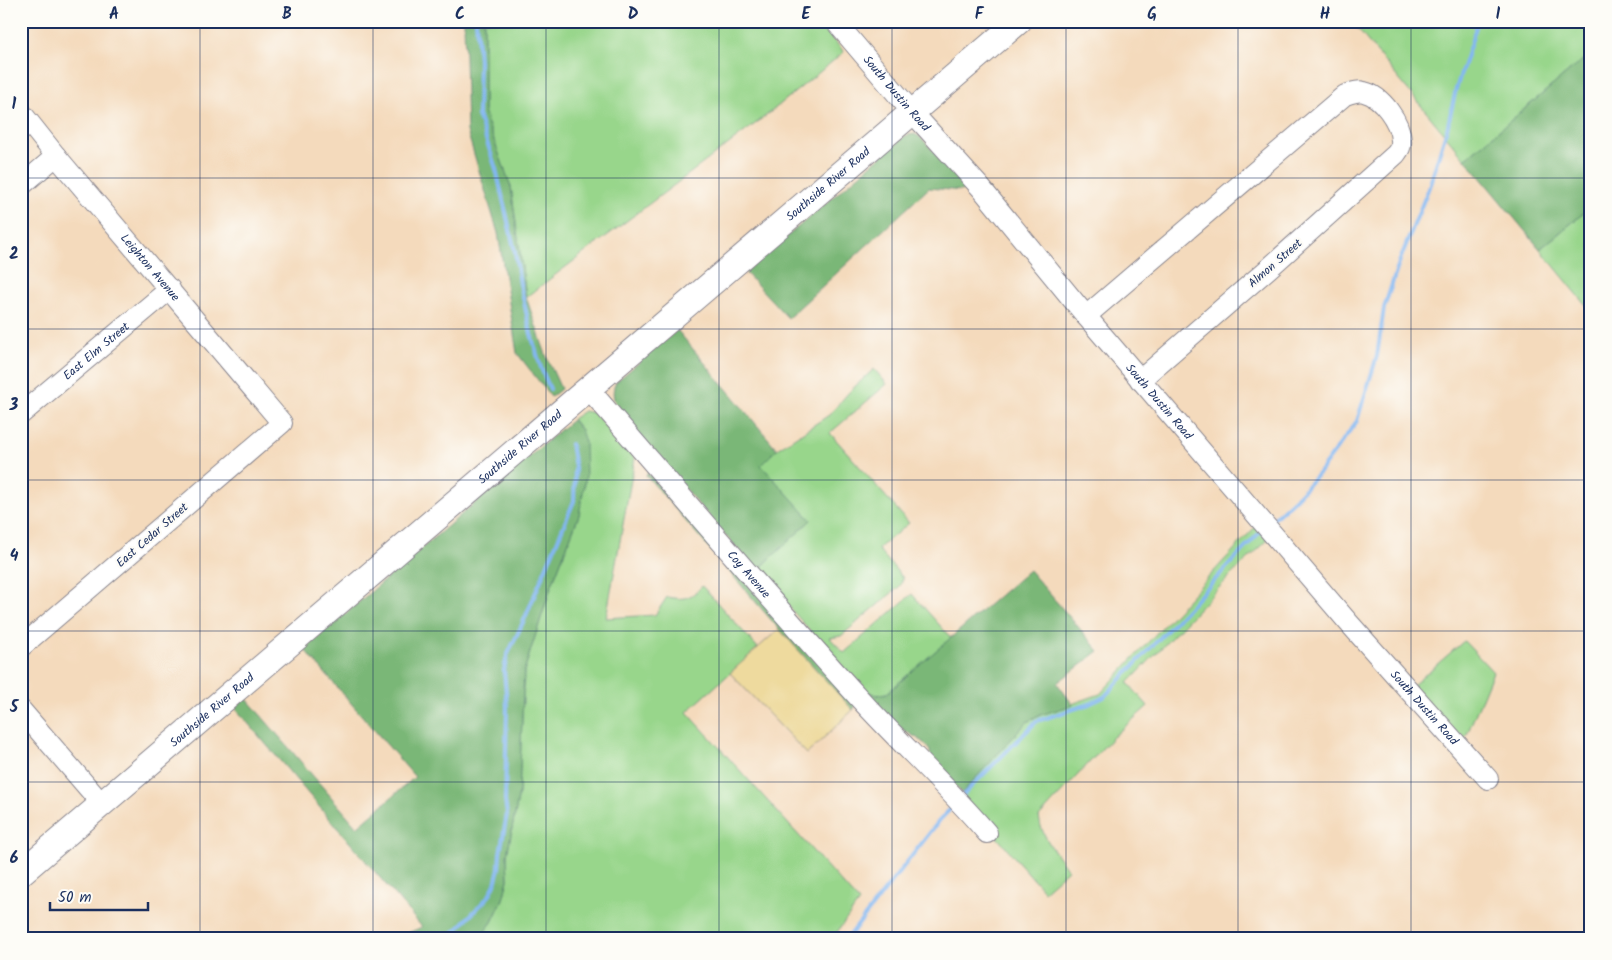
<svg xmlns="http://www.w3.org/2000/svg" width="1612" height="960" font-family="Kalam,sans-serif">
  <rect width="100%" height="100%" fill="#fdfcf7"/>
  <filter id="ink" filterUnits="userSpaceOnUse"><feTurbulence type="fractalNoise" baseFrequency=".02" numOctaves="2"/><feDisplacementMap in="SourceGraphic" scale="10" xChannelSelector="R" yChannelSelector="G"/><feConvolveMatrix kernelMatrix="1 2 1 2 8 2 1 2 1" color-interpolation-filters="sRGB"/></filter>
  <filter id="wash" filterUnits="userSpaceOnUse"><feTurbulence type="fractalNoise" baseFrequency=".0096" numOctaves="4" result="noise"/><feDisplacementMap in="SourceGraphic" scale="20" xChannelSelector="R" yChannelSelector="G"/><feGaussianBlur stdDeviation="1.12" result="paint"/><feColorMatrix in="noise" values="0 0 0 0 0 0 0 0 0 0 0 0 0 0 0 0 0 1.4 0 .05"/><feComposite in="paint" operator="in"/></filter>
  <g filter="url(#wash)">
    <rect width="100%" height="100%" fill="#f4dabc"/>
    <path fill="#98d68b" stroke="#5a8274" d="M 484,21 L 818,21 L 844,52 L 767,115 L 526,297 L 511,187 L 484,113 Z
      M 1351,21 L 1591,21 L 1591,53 L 1465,159 Z
      M 1591,207 L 1591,311 L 1540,249 Z
      M 874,369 L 887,384 L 830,433 L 909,523 L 878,549 L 903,578 L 900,586 L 841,636 L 830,638 L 844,653 L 912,594 L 951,638 L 887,693 L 877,695 L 860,687 L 757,571 L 811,520 L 760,465 L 777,449 L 829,415 L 850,391 Z
      M 584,411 L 594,413 L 635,458 L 606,618 L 655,615 L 667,597 C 684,600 690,599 702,586 L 758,648 L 687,712 L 859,902 L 832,939 L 479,939 L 492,922 L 503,899 L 508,880 L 507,855 L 519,793 L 524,671 L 551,587 L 579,515 L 581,430 L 572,419 Z
      M 1256,526 L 1268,540 L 1232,574 L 1128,683 L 1148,706 L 1112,738 L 1039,817 C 1041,837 1058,855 1068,870 L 1044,891 L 965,801 L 962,793 L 1027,722 L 1037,716 L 1100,694 Z
      M 1464,641 L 1493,672 L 1463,744 L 1412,686 Z"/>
    <path fill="#7ab777" stroke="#4a736a" d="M 464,21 L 484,21 L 484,113 L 511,187 L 526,297 L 547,358 L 561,389 L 551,397 L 517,353 L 498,233 L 467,131 Z
      M 1591,53 L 1591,207 L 1540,249 L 1465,159 Z
      M 914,134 L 920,137 L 968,186 L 962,191 L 929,188 L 788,318 L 745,272 L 905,136 Z
      M 677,330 L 777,449 L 761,465 L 811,520 L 757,571 L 619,414 C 615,402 610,394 616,382 Z
      M 572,420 L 581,430 L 585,442 L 586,476 L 579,515 L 551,587 L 524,671 L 519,793 L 507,855 L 508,880 L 503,899 L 492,922 L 479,939 L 394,939 L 422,927 L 235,708 L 246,698 L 357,827 L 415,777 L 304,649 Z
      M 648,473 L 856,704 L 853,710 L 779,629 L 646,475 Z
      M 1029,570 L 1099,651 L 1057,683 L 1073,705 L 1037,716 L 1027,722 L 962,793 L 931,763 L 930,751 L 925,744 L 917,738 L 900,728 L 860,688 L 877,695 L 887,693 Z"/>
    <path fill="#eeda9e" stroke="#84847e" d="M 779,629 L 853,710 L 807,754 L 730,673 Z"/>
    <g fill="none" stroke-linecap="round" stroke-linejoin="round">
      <path stroke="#83b7f1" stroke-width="4" d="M 476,21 L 479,61 L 478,115 L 496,169 L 515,252 L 520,284 L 531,334 L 541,368 L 550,389
        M 1270,522 L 1295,499 L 1318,474 L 1357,421 L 1377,356 L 1384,308 L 1400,260 L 1429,187 L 1448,125 L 1456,89 L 1478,21
        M 961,797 L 1037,721 L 1089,704 L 1104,697 L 1262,530
        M 448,939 L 489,896 L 495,884 L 499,868 L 500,853 L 507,814 L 505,801 L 507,706 L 504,670 L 507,656 L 525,618 L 574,501 L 575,467 L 571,444
        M 847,939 L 939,821 L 953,806"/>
    </g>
  </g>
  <g filter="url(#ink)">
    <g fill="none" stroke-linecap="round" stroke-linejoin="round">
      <defs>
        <g id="minor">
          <path id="s1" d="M 835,21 L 912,112 L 981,188 L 1086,316 L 1348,622 L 1488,779"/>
          <path id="s2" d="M 21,112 L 56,156 L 282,423 L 21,647"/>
          <path d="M 21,186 L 56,156"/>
          <path d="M 1086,316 L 1345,95 C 1352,93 1357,90 1364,92 C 1382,96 1400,122 1401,140 C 1402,146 1399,150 1396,154 L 1268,269 L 1140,380"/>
          <path id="s3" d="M 588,388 C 678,492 767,597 859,698 C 901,744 947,786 987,833"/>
          <path id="s4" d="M 21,414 L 170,289"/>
          <path d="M 21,710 L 102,804"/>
        </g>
        <g id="major">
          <path id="s5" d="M 21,873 L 1019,21"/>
        </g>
      </defs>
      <use href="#minor" stroke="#88848d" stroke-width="22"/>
      <use href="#major" stroke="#88848d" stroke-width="27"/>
      <use href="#minor" stroke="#fff" stroke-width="20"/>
      <use href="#major" stroke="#fff" stroke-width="25"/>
    </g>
  </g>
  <path fill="none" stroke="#1b2f5e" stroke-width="1" stroke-opacity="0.55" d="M 200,21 L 200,939M 373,21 L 373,939M 546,21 L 546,939M 719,21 L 719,939M 892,21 L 892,939M 1066,21 L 1066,939M 1238,21 L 1238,939M 1411,21 L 1411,939M 21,178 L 1591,178M 21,329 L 1591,329M 21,480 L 1591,480M 21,631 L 1591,631M 21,782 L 1591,782"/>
  <g text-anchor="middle" stroke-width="4.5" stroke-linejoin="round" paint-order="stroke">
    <g font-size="12" fill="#1b2f5e" stroke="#fdfcf7">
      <text dy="4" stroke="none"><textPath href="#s1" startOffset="95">South Dustin Road</textPath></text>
      <text dy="4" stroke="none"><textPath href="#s5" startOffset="1061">Southside River Road</textPath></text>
      <text transform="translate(1275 263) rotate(-41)" y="4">Almon Street</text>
      <text dy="4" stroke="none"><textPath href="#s2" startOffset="202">Leighton Avenue</textPath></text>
      <text dy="4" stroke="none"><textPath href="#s4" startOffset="98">East Elm Street</textPath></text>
      <text dy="4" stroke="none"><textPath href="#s1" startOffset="500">South Dustin Road</textPath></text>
      <text dy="4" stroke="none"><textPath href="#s5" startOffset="656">Southside River Road</textPath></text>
      <text transform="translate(152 535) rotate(-41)" y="4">East Cedar Street</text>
      <text dy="4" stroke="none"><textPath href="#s3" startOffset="246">Coy Avenue</textPath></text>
      <text dy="4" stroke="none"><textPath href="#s1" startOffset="905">South Dustin Road</textPath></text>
      <text dy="4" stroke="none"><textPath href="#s5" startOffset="251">Southside River Road</textPath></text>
    </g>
  </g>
  <rect width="1612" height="960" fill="none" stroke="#fdfcf7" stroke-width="55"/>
  <path d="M50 902v8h98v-8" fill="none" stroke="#1b2f5e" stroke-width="2.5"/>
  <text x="58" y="902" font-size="15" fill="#1b2f5e" stroke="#fdfcf7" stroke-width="4" paint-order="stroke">50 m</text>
  <rect x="28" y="28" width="1556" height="904" fill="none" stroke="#1b2f5e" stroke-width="2"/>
  <g font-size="16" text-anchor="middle" font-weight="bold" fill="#1b2f5e">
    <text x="114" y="19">A</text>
    <text x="287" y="19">B</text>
    <text x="460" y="19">C</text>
    <text x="633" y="19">D</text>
    <text x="806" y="19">E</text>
    <text x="979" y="19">F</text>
    <text x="1152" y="19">G</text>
    <text x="1325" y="19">H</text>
    <text x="1498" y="19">I</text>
    <text x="14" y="109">1</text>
    <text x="14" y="259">2</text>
    <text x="14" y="410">3</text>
    <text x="14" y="561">4</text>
    <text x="14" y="712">5</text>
    <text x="14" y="863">6</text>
  </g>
</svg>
